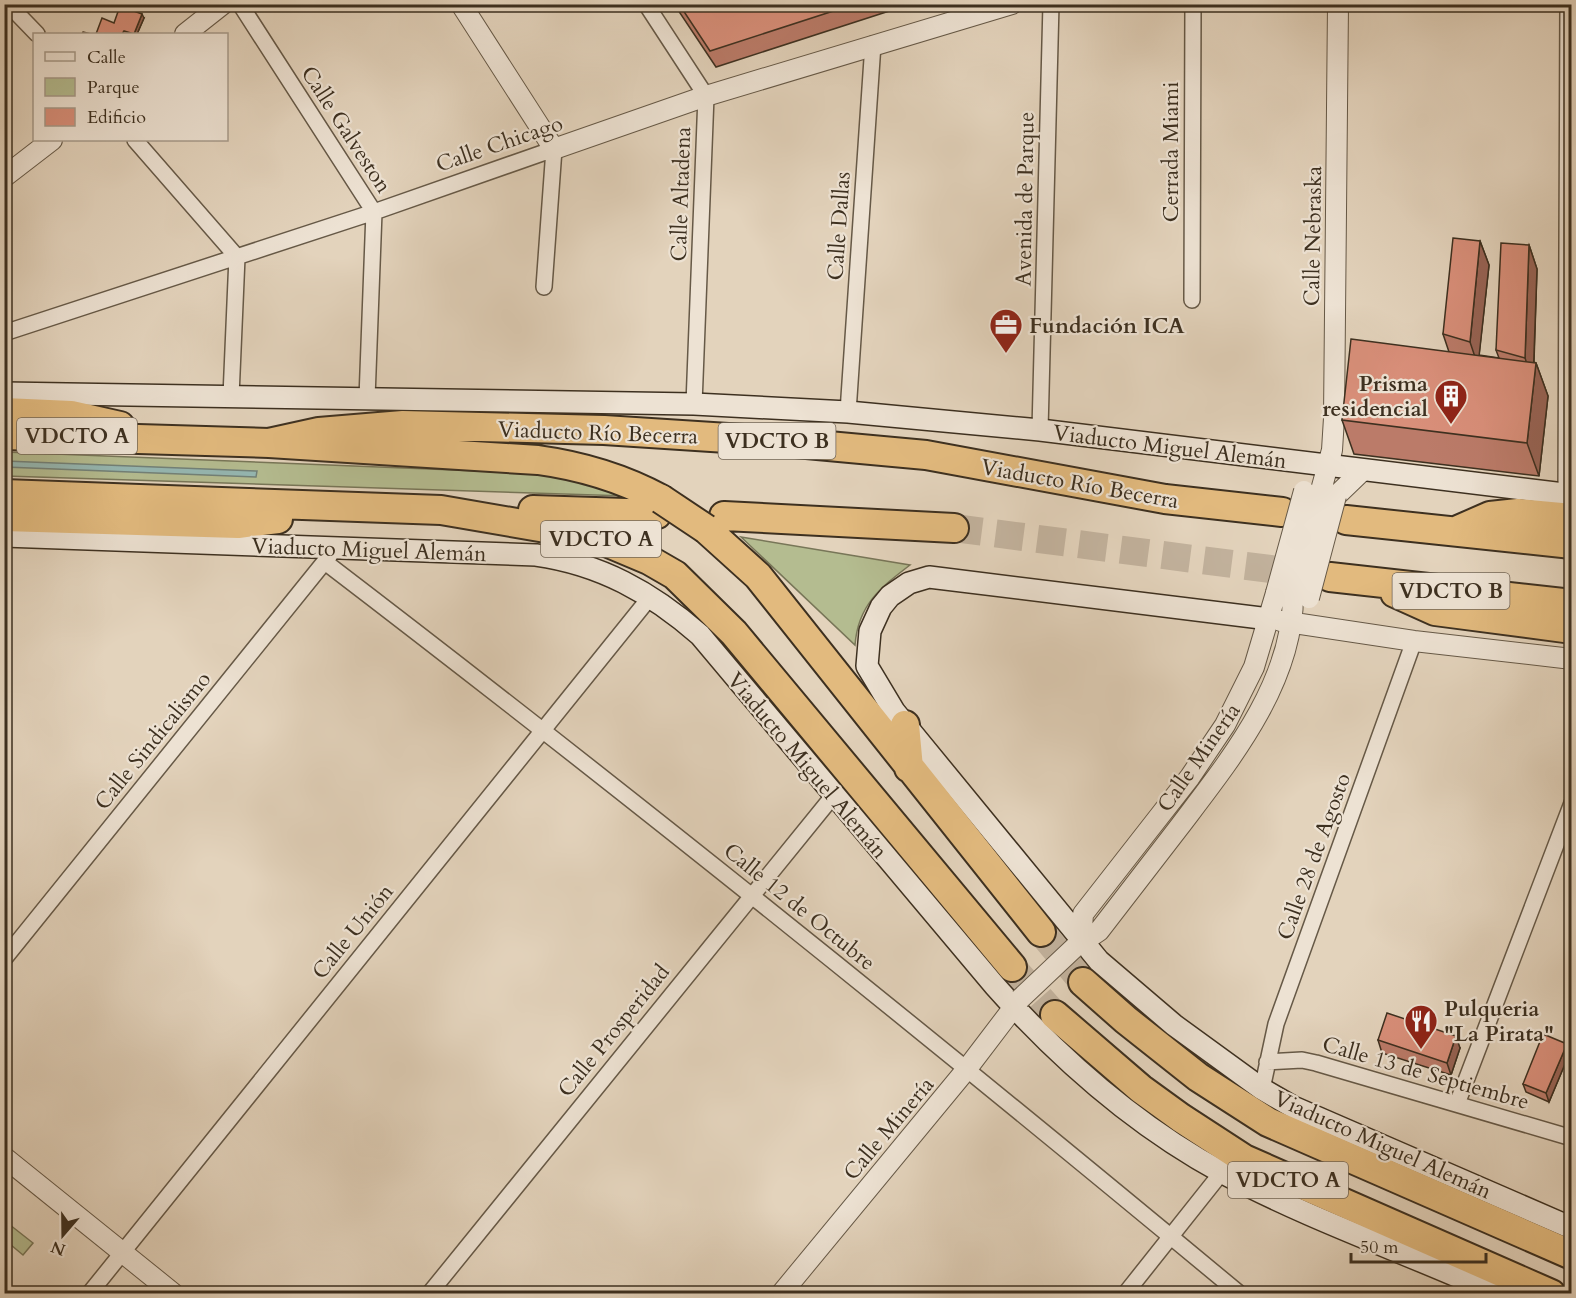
<svg xmlns="http://www.w3.org/2000/svg" width="1576" height="1298" font-family="Cardo,serif">
  <rect width="100%" height="100%" fill="#e3d3bc"/>
  <filter id="stains"><feTurbulence type="fractalNoise" baseFrequency=".00333" numOctaves="4"/><feColorMatrix values="0 0 0 0 .2 0 0 0 0 .09 0 0 0 0 .02 0 0 0 .5 -.17"/></filter>
  <radialGradient id="worn" r=".72"><stop offset=".6" stop-color="#630" stop-opacity="0"/><stop offset="1" stop-color="#630" stop-opacity=".3"/></radialGradient>
  <path fill="#b4bc90" stroke="#787658" stroke-width="1.5" d="M 5,452 L 529,473 L 576,480 L 627,496 L 5,476 Z
    M 741,537 L 910,565 C 880,588 858,605 855,645 Z
    M 5,1221 L 33,1243 L 23,1255 L 5,1240 Z"/>
  <path fill="#95b7b2" stroke="#728178" stroke-width="1.5" d="M 5,461 L 257,471 L 256,477 L 5,467 Z"/>
  <g fill="none" stroke-linecap="round" stroke-linejoin="round">
    <path stroke="#c2b29d" stroke-width="28" stroke-dasharray="28 14" stroke-linecap="butt" d="M 954,528 L 1309,574
      M 1041,932 L 1083,982
      M 1012,967 L 1055,1015"/>
    <defs>
      <path id="minor" d="M 8,4 L 37,34
        M 240,4 L 374,212 L 367,398
        M 646,4 L 706,96 L 694,404
        M 135,140 L 237,257 L 231,396
        M 1192,300 L 1193,4
        M 4,333 L 374,212 L 554,149 L 544,287
        M 848,412 L 873,44
        M 1040,430 L 1051,4
        M 1566,494 L 1568,4
        M 325,562 C 635,799 939,1044 1240,1294
        M 4,959 L 330,555
        M 1267,1062 L 1302,1060 L 1316,1063 L 1572,1138
        M 1262,1089 L 1276,1024 L 1414,641
        M 1457,1104 L 1572,803
        M 89,1294 L 651,596
        M 429,1294 L 833,796
        M 1125,1294 L 1222,1172"/>
      <path id="tertiary" d="M 461,4 L 554,149 L 706,96 L 1012,4
        M 185,34 L 223,4
        M 4,177 L 52,140
        M 1320,494 L 1332,450 L 1334,418 L 1338,4
        M 1336,496 L 1362,471
        M 1281,621 L 1414,641 L 1572,659
        M 1081,942 L 1083,914 L 1190,777 L 1225,725 L 1254,667 L 1276,593
        M 1074,948 L 1099,931 C 1126,896 1153,861 1180,826 C 1230,760 1293,683 1293,596
        M 4,1157 L 174,1294
        M 781,1294 L 966,1070 L 1020,999"/>
      <path id="secondary" d="M 4,393 L 694,404 L 848,412 L 1040,430 L 1572,495
        M 4,536 L 536,555 C 600,564 651,592 700,635 L 995,986 C 1060,1059 1136,1126 1223,1173 C 1311,1220 1407,1253 1498,1294
        M 1269,619 L 929,577 L 909,583 L 890,596 L 881,607 L 870,631 L 867,666 L 894,711 L 1099,961 L 1174,1025 L 1262,1089 L 1293,1107 L 1572,1228"/>
      <path id="motorway" d="M 4,412 L 71,415 L 120,426
        M 4,435 L 269,443 L 538,460 C 582,466 622,478 661,499
        M 269,443 L 319,432 L 403,425 L 604,430 L 774,441 L 926,455 L 1165,499 L 1282,512
        M 4,494 L 441,510 L 592,536 L 649,560 L 675,575 L 734,633 L 1012,967
        M 533,510 L 657,514
        M 724,516 L 954,528
        M 4,517 L 238,524 L 278,519
        M 1346,520 L 1572,544
        M 706,529 L 758,576 L 1041,932
        M 1458,530 L 1490,516 L 1518,513 L 1572,518
        M 1330,577 L 1572,604
        M 1395,593 L 1435,611 L 1572,629
        M 905,725 L 909,768
        M 1083,982 L 1126,1020 L 1198,1077 L 1268,1122 L 1572,1255
        M 1055,1015 L 1141,1089 L 1181,1118 L 1244,1159 L 1551,1294"/>
    </defs>
    <use href="#minor" stroke="#665947" stroke-width="18"/>
    <use href="#tertiary" stroke="#665947" stroke-width="22"/>
    <use href="#secondary" stroke="#3d3020" stroke-width="24"/>
    <use href="#motorway" stroke="#3d3020" stroke-width="32"/>
    <use href="#minor" stroke="#ede2d3" stroke-width="15"/>
    <use href="#tertiary" stroke="#ede2d3" stroke-width="20"/>
    <use href="#secondary" stroke="#ede2d3" stroke-width="21"/>
    <use href="#motorway" stroke="#e2ba7e" stroke-width="28"/>
    <defs>
      <path id="tertiary-bridge" d="M 1276,593 L 1304,491
        M 1293,596 L 1320,494
        M 1309,598 L 1336,496
        M 1020,999 L 1074,948"/>
      <path id="motorway-bridge" d="M 661,499 L 706,529"/>
    </defs>
    <use href="#tertiary-bridge" stroke="#665947" stroke-width="22" stroke-linecap="butt"/>
    <use href="#motorway-bridge" stroke="#3d3020" stroke-width="32" stroke-linecap="butt"/>
    <use href="#tertiary-bridge" stroke="#ede2d3" stroke-width="20"/>
    <use href="#motorway-bridge" stroke="#e2ba7e" stroke-width="28"/>
  </g>
  <path fill="#bb7b69" stroke="#3d3020" stroke-width="1.5" d="M 674,4 L 722,4 L 723,7 L 731,4 L 911,4 L 716,67 Z
    M 144,18 L 137,34 L 96,34 Z
    M 1480,241 L 1489,265 L 1479,355 L 1499,358 L 1496,350 L 1529,245 L 1537,269 L 1534,362 L 1536,363 L 1548,396 L 1539,476 L 1354,454 L 1342,420 L 1449,352 L 1443,334 Z
    M 1378,1040 L 1460,1048 L 1451,1075 L 1382,1053 Z
    M 1567,1044 L 1570,1052 L 1549,1102 L 1526,1092 L 1523,1084 Z"/>
  <path fill="#986455" stroke="#3d3020" stroke-width="1.5" d="M 142,14 L 144,18 L 137,34 L 134,34 Z
    M 1480,241 L 1489,265 L 1478,366 L 1470,342 Z
    M 1529,245 L 1537,269 L 1533,382 L 1525,358 Z
    M 1536,363 L 1548,396 L 1539,476 L 1527,443 Z
    M 1456,1036 L 1460,1048 L 1451,1075 L 1447,1063 Z
    M 1567,1044 L 1570,1052 L 1549,1102 L 1546,1093 Z"/>
  <path fill="#d98f7a" stroke="#3d3020" stroke-width="1.5" d="M 679,4 L 722,4 L 723,7 L 731,4 L 855,4 L 710,51 Z
    M 120,6 L 142,14 L 134,34 L 124,31 L 122,34 L 96,34 L 102,18 L 114,23 Z
    M 83,32 L 91,34 L 82,34 Z
    M 1453,238 L 1480,241 L 1470,342 L 1443,334 Z
    M 1501,243 L 1529,245 L 1525,358 L 1496,350 Z
    M 1351,339 L 1536,363 L 1527,443 L 1342,420 Z
    M 1387,1013 L 1456,1036 L 1447,1063 L 1378,1040 Z
    M 1543,1034 L 1567,1044 L 1546,1093 L 1523,1084 Z"/>
  <defs>
    <symbol id="office-pin" viewBox="-11 -11 22 30"><path d="M0 17L-7.5 6A9.5 9.5 0 1 1 7.5 6Z" fill="#8f2418" stroke="#ede2d3"/><path d="M-6-3h4V-5.5h4V-3h4V5H-6ZM-1-4.5V-3h2v-1.5ZM-6 0V1H6V0Z" fill="#fff"/></symbol>
    <symbol id="building-pin" viewBox="-11 -11 22 30"><path d="M0 17L-7.5 6A9.5 9.5 0 1 1 7.5 6Z" fill="#8f2418" stroke="#ede2d3"/><path d="M-4-6H4V6H1V3H-1V6H-4ZM-2.5-4.3h1.7v1.8h-1.7ZM.8-4.3h1.7v1.8H.8ZM-2.5-1h1.7V.8h-1.7ZM.8-1h1.7V.8H.8Z" fill="#fff"/></symbol>
    <symbol id="restaurant-pin" viewBox="-11 -11 22 30"><path d="M0 17L-7.5 6A9.5 9.5 0 1 1 7.5 6Z" fill="#8f2418" stroke="#ede2d3"/><path d="M-5-6h1v4h1v-4h1v4h1v-4h1v5L-1.5 .5V6h-2V.5L-5-1ZM5-6V6H3V1.5H1.5Q1.5-4 5-6Z" fill="#fff"/></symbol>
  </defs>
  <g fill-rule="evenodd">
    <use href="#office-pin" x="987" y="306" width="38" height="52"/>
    <use href="#building-pin" x="1432" y="377" width="38" height="52"/>
    <use href="#restaurant-pin" x="1402" y="1002" width="38" height="52"/>
  </g>
  <g text-anchor="middle" stroke-width="4.5" stroke-linejoin="round" paint-order="stroke">
    <g fill="#ede2d3" stroke="#726556" stroke-width="1.5">
      <rect x="17" y="418" width="120" height="36" rx="4.5"/>
      <rect x="718.5" y="423" width="117" height="36" rx="4.5"/>
      <rect x="541" y="521" width="120" height="36" rx="4.5"/>
      <rect x="1392.5" y="573" width="117" height="36" rx="4.5"/>
      <rect x="1228" y="1162" width="120" height="36" rx="4.5"/>
    </g>
    <g font-size="21" font-weight="bold" fill="#3d3020">
      <text x="77" y="443">VDCTO A</text>
      <text x="777" y="448">VDCTO B</text>
      <text x="601" y="546">VDCTO A</text>
      <text x="1451" y="598">VDCTO B</text>
      <text x="1288" y="1187">VDCTO A</text>
    </g>
    <g font-size="22" fill="#3d3020" stroke="#ede2d3">
      <text transform="translate(347 129) rotate(57)" y="8">Calle Galveston</text>
      <text transform="translate(499 143) rotate(-19)" y="8">Calle Chicago</text>
      <text transform="translate(1170 152) rotate(-90)" y="8">Cerrada Miami</text>
      <text transform="translate(680 194) rotate(-88)" y="8">Calle Altadena</text>
      <text transform="translate(1024 199) rotate(-89)" y="8">Avenida de Parque</text>
      <text transform="translate(838 226) rotate(-86)" y="8">Calle Dallas</text>
      <text transform="translate(1312 236) rotate(-89)" y="8">Calle Nebraska</text>
      <text transform="translate(598 432) rotate(2)" y="8">Viaducto Río Becerra</text>
      <text transform="translate(1170 446) rotate(7)" y="8">Viaducto Miguel Alemán</text>
      <text transform="translate(1080 483) rotate(10)" y="8">Viaducto Río Becerra</text>
      <text transform="translate(369 549) rotate(2)" y="8">Viaducto Miguel Alemán</text>
      <text transform="translate(152 740) rotate(-51)" y="8">Calle Sindicalismo</text>
      <text transform="translate(1198 757) rotate(-55)" y="8">Calle Minería</text>
      <text transform="translate(808 765) rotate(50)" y="8">Viaducto Miguel Alemán</text>
      <text transform="translate(1313 856) rotate(-70)" y="8">Calle 28 de Agosto</text>
      <text transform="translate(800 906) rotate(39)" y="8">Calle 12 de Octubre</text>
      <text transform="translate(352 931) rotate(-51)" y="8">Calle Unión</text>
      <text transform="translate(613 1030) rotate(-51)" y="8">Calle Prosperidad</text>
      <text transform="translate(1426 1072) rotate(16)" y="8">Calle 13 de Septiembre</text>
      <text transform="translate(888 1128) rotate(-50)" y="8">Calle Minería</text>
      <text transform="translate(1383 1144) rotate(24)" y="8">Viaducto Miguel Alemán</text>
    </g>
    <g font-size="22" font-weight="bold" fill="#3d3020" stroke="#ede2d3" text-anchor="start">
      <text x="1029" y="333">Fundación ICA</text>
      <text x="1428" y="391" text-anchor="end">Prisma<tspan x="1428" dy="25">residencial</tspan></text>
      <text x="1444" y="1016">Pulqueria<tspan x="1444" dy="25">"La Pirata"</tspan></text>
    </g>
  </g>
  <rect width="1576" height="1298" fill="none" stroke="#e3d3bc" stroke-width="24"/>
  <rect x="6" y="6" width="1564" height="1286" fill="none" stroke="#3d3020" stroke-width="3"/>
  <rect x="12" y="12" width="1552" height="1274" fill="none" stroke="#3d3020" stroke-width="1.5"/>
  <rect x="33" y="33" width="195" height="108" fill="#ede2d3" stroke="#a79b8b" stroke-width="1.5"/>
  <rect x="45" y="52" width="30" height="9" fill="#ede2d3" stroke="#a79b8b" stroke-width="1.5"/>
  <text x="87" y="63" font-size="18" fill="#3d3020">Calle</text>
  <rect x="45" y="78" width="30" height="18" fill="#b4bc90" stroke="#a79b8b" stroke-width="1.5"/>
  <text x="87" y="93" font-size="18" fill="#3d3020">Parque</text>
  <rect x="45" y="108" width="30" height="18" fill="#d98f7a" stroke="#a79b8b" stroke-width="1.5"/>
  <text x="87" y="123" font-size="18" fill="#3d3020">Edificio</text>
  <g transform="translate(63 1235) rotate(200)" stroke="#ede2d3" stroke-width="4.5" paint-order="stroke">
  <path d="M0-4.5L10 22L0 15L-10 22Z" fill="#3d3020"/>
  <text y="-9" font-size="16" font-weight="bold" text-anchor="middle" fill="#3d3020">N</text>
  </g>
  <path d="M1351 1253v9h135v-9" fill="none" stroke="#3d3020" stroke-width="3"/>
  <text x="1360" y="1253" font-size="18" fill="#3d3020" stroke="#ede2d3" stroke-width="4.5" paint-order="stroke">50 m</text>
  <rect width="100%" height="100%" filter="url(#stains)"/>
  <rect width="100%" height="100%" fill="url(#worn)"/>
</svg>
